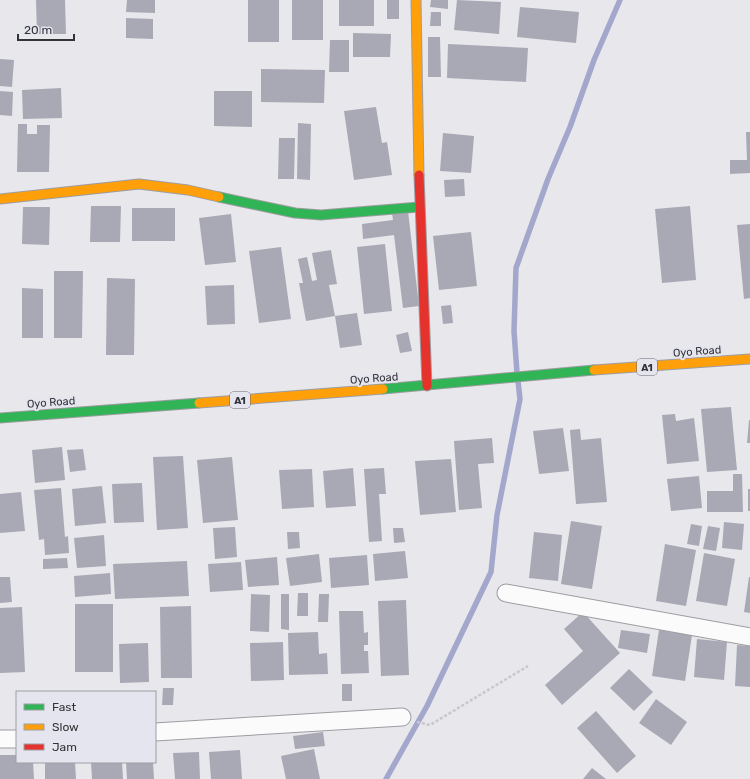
<svg xmlns="http://www.w3.org/2000/svg" width="750" height="779" font-family="Rubik,sans-serif">
  <rect width="100%" height="100%" fill="#e7e7ec"/>
  <g fill="none" stroke-linecap="round" stroke-linejoin="round">
    <path stroke="#a4a7cc" stroke-width="5.5" d="M 517,373 L 514,331 L 516,268 L 548,179 L 570,127 L 594,60 L 620,0
      M 386,779 L 427,706 L 491,572 L 497,515 L 520,399 L 518,381"/>
  </g>
  <path fill="#a8a9b4" d="M 36,0 L 65,0 L 66,34 L 37,34 Z
    M 127,0 L 155,0 L 155,13 L 126,12 Z
    M 248,0 L 279,0 L 279,42 L 248,42 Z
    M 292,0 L 323,0 L 323,40 L 292,40 Z
    M 339,0 L 374,0 L 374,26 L 339,26 Z
    M 387,0 L 399,0 L 399,19 L 387,19 Z
    M 431,0 L 448,0 L 448,9 L 430,7 Z
    M 457,0 L 501,2 L 499,34 L 454,30 Z
    M 520,7 L 579,12 L 576,43 L 517,37 Z
    M 431,12 L 441,12 L 441,26 L 430,26 Z
    M 126,18 L 153,19 L 153,39 L 126,38 Z
    M 353,33 L 391,34 L 390,57 L 353,57 Z
    M 428,37 L 440,37 L 441,77 L 428,77 Z
    M 330,40 L 349,40 L 349,72 L 329,72 Z
    M 448,44 L 528,48 L 526,82 L 447,78 Z
    M 0,59 L 14,60 L 12,87 L 0,86 Z
    M 261,69 L 325,70 L 324,103 L 261,102 Z
    M 61,88 L 62,118 L 23,119 L 22,90 Z
    M 0,91 L 13,92 L 12,116 L 0,115 Z
    M 214,91 L 252,91 L 252,127 L 214,126 Z
    M 376,107 L 382,143 L 387,142 L 392,175 L 354,180 L 344,111 Z
    M 298,123 L 311,124 L 310,180 L 297,179 Z
    M 18,124 L 27,124 L 27,134 L 37,134 L 37,125 L 50,125 L 49,172 L 17,172 Z
    M 746,132 L 750,132 L 750,173 L 730,174 L 730,160 L 747,160 Z
    M 443,133 L 474,136 L 471,173 L 440,171 Z
    M 279,138 L 295,138 L 294,179 L 278,179 Z
    M 464,179 L 465,196 L 445,197 L 444,180 Z
    M 91,206 L 121,206 L 120,242 L 90,242 Z
    M 690,206 L 696,280 L 662,283 L 655,209 Z
    M 23,207 L 50,207 L 49,245 L 22,244 Z
    M 132,208 L 175,208 L 175,241 L 132,241 Z
    M 408,211 L 419,306 L 403,308 L 394,235 L 363,239 L 362,224 L 393,220 L 392,213 Z
    M 231,214 L 236,262 L 205,265 L 199,218 Z
    M 750,224 L 750,298 L 744,299 L 737,225 Z
    M 471,232 L 477,286 L 439,290 L 433,236 Z
    M 385,244 L 392,311 L 364,314 L 357,247 Z
    M 281,247 L 291,319 L 259,323 L 249,251 Z
    M 331,250 L 337,284 L 329,285 L 335,316 L 306,321 L 299,283 L 303,283 L 298,259 L 307,257 L 312,281 L 317,280 L 312,253 Z
    M 54,271 L 83,271 L 82,338 L 54,338 Z
    M 107,278 L 135,279 L 134,355 L 106,355 Z
    M 234,285 L 235,324 L 207,325 L 205,286 Z
    M 22,288 L 43,289 L 43,338 L 22,338 Z
    M 451,305 L 453,323 L 443,324 L 441,306 Z
    M 357,313 L 362,345 L 340,348 L 335,316 Z
    M 408,332 L 412,351 L 400,353 L 396,335 Z
    M 731,407 L 737,470 L 707,472 L 701,409 Z
    M 675,414 L 676,421 L 694,418 L 699,461 L 667,464 L 662,415 Z
    M 749,420 L 750,420 L 750,443 L 747,443 Z
    M 563,428 L 569,471 L 539,474 L 533,431 Z
    M 580,429 L 581,440 L 601,438 L 607,502 L 576,504 L 570,430 Z
    M 492,438 L 494,463 L 478,464 L 482,508 L 459,510 L 454,441 Z
    M 62,447 L 65,480 L 35,483 L 32,450 Z
    M 83,449 L 86,470 L 70,472 L 67,450 Z
    M 183,456 L 188,528 L 157,530 L 153,457 Z
    M 232,457 L 238,520 L 203,523 L 197,460 Z
    M 451,459 L 456,512 L 420,515 L 415,461 Z
    M 353,468 L 356,506 L 326,508 L 323,471 Z
    M 384,468 L 386,494 L 379,494 L 382,541 L 369,542 L 364,469 Z
    M 312,469 L 314,507 L 282,509 L 279,470 Z
    M 733,474 L 742,474 L 743,512 L 707,512 L 707,491 L 733,491 Z
    M 699,476 L 702,508 L 671,511 L 667,479 Z
    M 142,483 L 144,522 L 114,523 L 112,484 Z
    M 102,486 L 106,523 L 75,526 L 72,489 Z
    M 61,488 L 65,537 L 68,536 L 69,553 L 45,555 L 44,539 L 39,540 L 34,490 Z
    M 748,489 L 750,489 L 750,511 L 748,511 Z
    M 21,492 L 25,531 L 0,533 L 0,494 Z
    M 571,521 L 602,526 L 592,589 L 561,584 Z
    M 724,522 L 744,524 L 742,550 L 722,548 Z
    M 691,524 L 702,526 L 699,546 L 687,544 Z
    M 708,526 L 720,528 L 716,551 L 703,549 Z
    M 235,527 L 237,557 L 215,559 L 213,528 Z
    M 393,528 L 403,528 L 405,542 L 394,543 Z
    M 287,532 L 299,532 L 300,548 L 288,549 Z
    M 534,532 L 562,535 L 558,581 L 529,578 Z
    M 104,535 L 106,566 L 77,568 L 74,538 Z
    M 665,544 L 696,550 L 686,606 L 656,601 Z
    M 405,551 L 408,578 L 375,581 L 373,554 Z
    M 704,553 L 735,559 L 727,606 L 696,601 Z
    M 319,554 L 322,582 L 290,586 L 286,558 Z
    M 367,555 L 369,585 L 331,588 L 329,558 Z
    M 277,557 L 279,585 L 248,587 L 245,560 Z
    M 67,558 L 68,568 L 43,569 L 43,559 Z
    M 187,561 L 189,596 L 115,599 L 113,564 Z
    M 241,562 L 243,590 L 210,592 L 208,564 Z
    M 110,573 L 111,594 L 75,597 L 74,576 Z
    M 0,577 L 10,577 L 12,602 L 0,603 Z
    M 749,577 L 750,577 L 750,613 L 744,612 Z
    M 298,593 L 308,593 L 308,616 L 297,616 Z
    M 251,594 L 270,595 L 269,632 L 250,631 Z
    M 281,594 L 289,594 L 289,630 L 281,629 Z
    M 319,594 L 329,594 L 328,622 L 318,622 Z
    M 406,600 L 409,675 L 381,676 L 378,601 Z
    M 75,604 L 113,604 L 113,672 L 75,672 Z
    M 191,606 L 192,678 L 161,678 L 160,607 Z
    M 22,607 L 25,672 L 0,673 L 0,608 Z
    M 339,611 L 363,611 L 364,633 L 368,632 L 368,645 L 364,645 L 364,651 L 368,651 L 369,673 L 341,674 Z
    M 583,612 L 620,653 L 562,705 L 545,685 L 583,651 L 564,629 Z
    M 621,630 L 650,634 L 647,653 L 618,648 Z
    M 659,630 L 692,635 L 685,681 L 652,676 Z
    M 318,632 L 319,654 L 327,653 L 328,674 L 289,675 L 288,633 Z
    M 697,639 L 727,642 L 724,680 L 694,677 Z
    M 283,642 L 284,680 L 251,681 L 250,643 Z
    M 148,643 L 149,682 L 120,683 L 119,644 Z
    M 737,645 L 750,646 L 750,687 L 735,686 Z
    M 629,669 L 653,692 L 634,711 L 610,688 Z
    M 342,684 L 352,684 L 352,701 L 342,701 Z
    M 163,688 L 174,688 L 173,705 L 162,705 Z
    M 656,699 L 687,722 L 671,745 L 639,723 Z
    M 596,711 L 636,756 L 617,773 L 577,728 Z
    M 323,732 L 325,746 L 295,749 L 293,736 Z
    M 314,749 L 320,779 L 286,779 L 281,756 Z
    M 240,750 L 242,779 L 211,779 L 209,752 Z
    M 199,752 L 200,779 L 175,779 L 173,753 Z
    M 0,755 L 17,755 L 17,762 L 33,762 L 34,779 L 0,779 Z
    M 45,762 L 75,762 L 76,779 L 45,779 Z
    M 91,762 L 122,762 L 123,779 L 92,779 Z
    M 126,762 L 153,762 L 154,779 L 127,779 Z
    M 592,768 L 606,779 L 583,779 Z"/>
  <g fill="none" stroke-linecap="round" stroke-linejoin="round">
    <defs>
      <path id="street" d="M 506,593 L 750,637
        M 155,732 L 402,717
        M 0,739 L 17,739"/>
      <path id="fast" d="M 219,197 L 295,213 L 321,215 L 419,207
        M 383,389 L 594,370
        M 0,418 L 199,403"/>
      <path id="slow" d="M 416,0 L 419,175
        M 0,199 L 139,184 L 188,190 L 219,197
        M 594,370 L 750,359
        M 199,403 L 383,389"/>
      <path id="jam" d="M 419,175 L 427,386"/>
    </defs>
    <use href="#street" stroke="#9d9da1" stroke-width="19"/>
    <use href="#fast" stroke="#9d9da1" stroke-width="11"/>
    <use href="#slow" stroke="#9d9da1" stroke-width="11"/>
    <use href="#jam" stroke="#9d9da1" stroke-width="11"/>
    <path stroke="#c8c8cb" stroke-width="2.5" stroke-dasharray="3 2" stroke-linecap="butt" d="M 417,722 L 430,725 L 528,666"/>
    <use href="#street" stroke="#fbfbfc" stroke-width="17"/>
    <use href="#fast" stroke="#30b455" stroke-width="9"/>
    <use href="#slow" stroke="#ff9f0a" stroke-width="9"/>
    <use href="#jam" stroke="#e5322d" stroke-width="9"/>
  </g>
  <g text-anchor="middle" stroke-width="4" stroke-linejoin="round" paint-order="stroke">
    <g fill="#e4e5ef" stroke="#67686e" stroke-width="1">
      <rect x="637" y="359" width="20" height="16" rx="3"/>
      <rect x="230" y="392" width="20" height="16" rx="3"/>
    </g>
    <g font-size="10" font-weight="bold" fill="#323336">
      <text x="647" y="371">A1</text>
      <text x="240" y="404">A1</text>
    </g>
    <g font-size="11" fill="#323336" stroke="#e4e5ef">
      <text transform="translate(697 351) rotate(-4)" y="4">Oyo Road</text>
      <text transform="translate(374 378) rotate(-4)" y="4">Oyo Road</text>
      <text transform="translate(51 402) rotate(-4)" y="4">Oyo Road</text>
    </g>
  </g>
  <rect x="16" y="691" width="140" height="72" fill="#e4e5ef" stroke="#9d9ea5"/>
  <rect x="24" y="704" width="20" height="6" fill="#30b455" stroke="#9d9ea5"/>
  <text x="52" y="711" font-size="12" fill="#323336">Fast</text>
  <rect x="24" y="724" width="20" height="6" fill="#ff9f0a" stroke="#9d9ea5"/>
  <text x="52" y="731" font-size="12" fill="#323336">Slow</text>
  <rect x="24" y="744" width="20" height="6" fill="#e5322d" stroke="#9d9ea5"/>
  <text x="52" y="751" font-size="12" fill="#323336">Jam</text>
  <path d="M18 34v6h56v-6" fill="none" stroke="#323336" stroke-width="2"/>
  <text x="24" y="34" font-size="12" fill="#323336" stroke="#e4e5ef" stroke-width="3" paint-order="stroke">20 m</text>
</svg>
